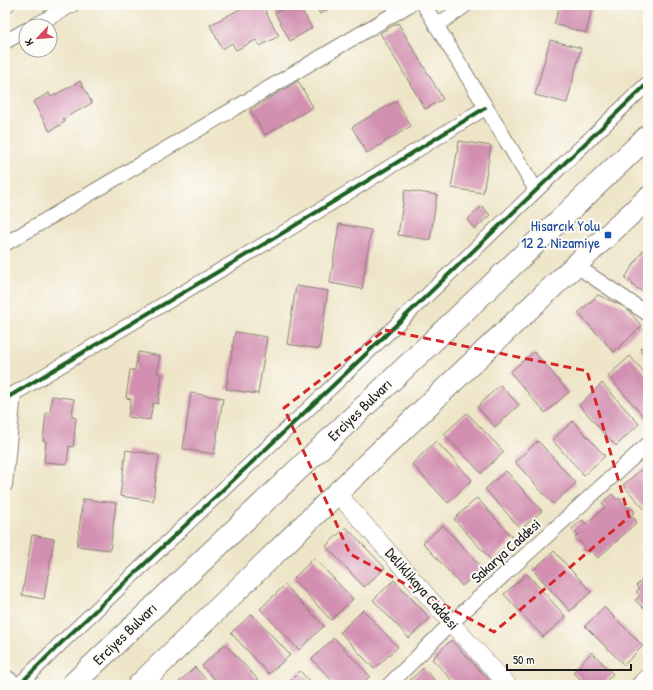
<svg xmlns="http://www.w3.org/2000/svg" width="653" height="690" font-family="'Patrick Hand',sans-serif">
  <rect width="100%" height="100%" fill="#fdfcf7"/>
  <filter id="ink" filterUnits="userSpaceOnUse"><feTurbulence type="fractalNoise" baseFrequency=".025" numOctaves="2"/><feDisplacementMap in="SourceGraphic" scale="8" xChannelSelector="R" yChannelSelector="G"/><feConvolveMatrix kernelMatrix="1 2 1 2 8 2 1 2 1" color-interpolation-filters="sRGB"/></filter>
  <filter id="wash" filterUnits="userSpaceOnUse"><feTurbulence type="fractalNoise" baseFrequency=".012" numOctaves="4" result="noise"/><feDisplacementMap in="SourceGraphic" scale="16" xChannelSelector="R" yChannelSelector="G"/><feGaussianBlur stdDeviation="0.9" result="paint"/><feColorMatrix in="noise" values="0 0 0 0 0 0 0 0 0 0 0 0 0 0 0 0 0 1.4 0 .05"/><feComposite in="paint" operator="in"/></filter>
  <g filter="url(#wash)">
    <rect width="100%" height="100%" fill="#eee5c8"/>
    <g id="blocks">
      <path fill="#d28fb0" d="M 240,5 L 262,5 L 279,36 L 260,46 L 256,40 L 236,50 L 232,43 L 222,49 L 210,25 L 240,9 L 238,6 Z
        M 290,5 L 299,5 L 312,28 L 290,41 L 275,13 Z
        M 315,5 L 336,5 L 320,14 Z
        M 560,5 L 593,5 L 586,33 L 554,24 Z
        M 398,23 L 443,99 L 425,109 L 380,33 Z
        M 550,40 L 581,48 L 567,103 L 535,95 Z
        M 80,81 L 92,103 L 63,119 L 65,122 L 50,131 L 33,102 L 49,93 L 51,97 Z
        M 298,81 L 313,107 L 265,135 L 250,110 Z
        M 396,101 L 411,126 L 367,153 L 352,127 Z
        M 459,141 L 491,146 L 483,193 L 451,188 Z
        M 405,190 L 437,195 L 430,240 L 398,235 Z
        M 482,206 L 490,215 L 475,229 L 467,220 Z
        M 339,224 L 371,230 L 362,289 L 330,283 Z
        M 643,250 L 648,253 L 648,293 L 643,289 L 642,291 L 632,285 L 633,283 L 625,278 Z
        M 296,286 L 328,291 L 319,349 L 287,344 Z
        M 598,295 L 625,307 L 642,326 L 614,352 L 578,313 Z
        M 235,332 L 267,337 L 258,394 L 226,389 Z
        M 648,342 L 648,357 L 640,349 Z
        M 138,352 L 160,356 L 157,373 L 162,374 L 158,404 L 153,403 L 150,420 L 128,417 L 131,399 L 126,398 L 130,370 L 135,370 Z
        M 534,352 L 569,392 L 545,413 L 510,372 Z
        M 630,356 L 648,377 L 648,418 L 647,420 L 608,376 Z
        M 602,383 L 639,424 L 616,446 L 579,405 Z
        M 500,385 L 519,405 L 495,427 L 477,407 Z
        M 191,393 L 223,398 L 214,454 L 183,449 Z
        M 52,396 L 74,399 L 72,417 L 76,418 L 73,447 L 69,446 L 67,464 L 44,462 L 46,441 L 43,441 L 46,413 L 50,413 Z
        M 467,413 L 504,452 L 481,473 L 444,434 Z
        M 573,421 L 605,456 L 584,475 L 552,440 Z
        M 436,441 L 472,480 L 448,503 L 412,464 Z
        M 538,441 L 576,483 L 553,504 L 515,462 Z
        M 126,450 L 159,455 L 153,501 L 120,496 Z
        M 644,467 L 648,471 L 648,513 L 623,485 Z
        M 506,471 L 542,511 L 521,529 L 485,489 Z
        M 612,494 L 617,500 L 619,498 L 628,508 L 630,507 L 635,512 L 631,515 L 637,522 L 598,558 L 591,551 L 588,554 L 583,549 L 585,547 L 575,537 L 578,535 L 572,529 L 582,520 L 586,524 L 605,507 L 602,503 Z
        M 477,498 L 514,539 L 491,560 L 454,519 Z
        M 83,499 L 116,503 L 110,550 L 77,546 Z
        M 443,525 L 482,568 L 462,586 L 423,543 Z
        M 346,527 L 385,568 L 364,587 L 326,546 Z
        M 32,535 L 54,539 L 44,599 L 22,595 Z
        M 554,551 L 591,592 L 570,611 L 533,570 Z
        M 314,558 L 353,599 L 331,620 L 293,579 Z
        M 527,574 L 566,617 L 543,637 L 504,594 Z
        M 648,574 L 648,613 L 635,600 L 640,596 L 636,592 L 639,589 L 636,586 Z
        M 394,580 L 430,618 L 409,638 L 373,600 Z
        M 285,585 L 324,626 L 299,650 L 260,609 Z
        M 604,607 L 643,646 L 624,665 L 585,626 Z
        M 363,610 L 398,647 L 374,669 L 340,632 Z
        M 252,614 L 290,655 L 269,674 L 231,633 Z
        M 334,638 L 370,676 L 361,685 L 336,685 L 312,659 Z
        M 451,640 L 493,684 L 492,685 L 457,685 L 432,659 Z
        M 225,644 L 263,685 L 220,685 L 202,666 Z
        M 592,652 L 613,674 L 602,685 L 586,685 L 573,672 Z
        M 195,667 L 211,685 L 176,685 Z
        M 423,668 L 439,685 L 405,685 Z
        M 300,671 L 313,685 L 286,685 Z"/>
    </g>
  </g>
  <g filter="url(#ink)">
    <use href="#blocks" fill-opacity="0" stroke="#858072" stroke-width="1"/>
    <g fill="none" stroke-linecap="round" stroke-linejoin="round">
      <defs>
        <path id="minor" d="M 424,5 L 536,190
          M 5,6 L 7,5
          M 34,26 L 72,5
          M 436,26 L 466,5
          M 5,42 L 26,30
          M 5,244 L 409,5
          M 575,265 L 648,314
          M 5,399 L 286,231 L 485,108
          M 5,485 L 14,393
          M 5,676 L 17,685
          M 19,685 L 60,644 L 342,377 L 648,83
          M 389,685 L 451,623 L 648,444
          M 638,685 L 648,675"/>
        <path id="tertiary" d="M 337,493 L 451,623 L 508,685"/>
        <path id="trunk" d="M 72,685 L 648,136
          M 139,685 C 308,522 475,357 648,198"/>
      </defs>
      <use href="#minor" stroke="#858072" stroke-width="16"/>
      <use href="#tertiary" stroke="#858072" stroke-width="18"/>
      <use href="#trunk" stroke="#858072" stroke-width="24"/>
      <use href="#minor" stroke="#fff" stroke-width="14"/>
      <use href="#tertiary" stroke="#fff" stroke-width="17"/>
      <use href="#trunk" stroke="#fff" stroke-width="22"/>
      <defs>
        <path id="cycleway" d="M 5,399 L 286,231 L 485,108
          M 19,685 L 60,644 L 342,377 L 648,83"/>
      </defs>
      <use href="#cycleway" stroke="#fdfcf7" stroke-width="6"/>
      <use href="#cycleway" stroke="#1b5e20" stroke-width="4"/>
    </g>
  </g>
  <path fill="none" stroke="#d62828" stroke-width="3" stroke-dasharray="8 5" stroke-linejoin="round" d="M 385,330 L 587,371 L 629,517 L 494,632 L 350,554 L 284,408 Z"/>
  <rect fill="#1a4fb4" stroke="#fdfcf7" stroke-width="1.5" x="604" y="231" width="8" height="8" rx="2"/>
  <g text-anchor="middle" stroke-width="4" stroke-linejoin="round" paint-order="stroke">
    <g font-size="15" fill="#164399" stroke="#fdfcf7" text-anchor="end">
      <text x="600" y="231">Hisarcık Yolu<tspan x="600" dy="17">12 2. Nizamiye</tspan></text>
    </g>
    <g font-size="15" fill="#1c1c1c" stroke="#fdfcf7">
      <text transform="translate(360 410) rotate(-44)" y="5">Erciyes Bulvarı</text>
      <text transform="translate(506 551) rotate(-42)" y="5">Sakarya Caddesi</text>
      <text transform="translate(422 589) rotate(49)" y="5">Deliklikaya Caddesi</text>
      <text transform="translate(125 634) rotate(-44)" y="5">Erciyes Bulvarı</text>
    </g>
  </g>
  <rect width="653" height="690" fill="none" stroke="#fdfcf7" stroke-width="20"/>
  <g transform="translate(38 38) rotate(244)"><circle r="19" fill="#fdfcf7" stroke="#a3a29f"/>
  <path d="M0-3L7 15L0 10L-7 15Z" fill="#d1495b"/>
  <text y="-6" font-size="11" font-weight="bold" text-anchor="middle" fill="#1c1c1c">K</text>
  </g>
  <path d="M507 664v6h124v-6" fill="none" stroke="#1c1c1c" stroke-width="2"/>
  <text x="513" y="664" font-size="12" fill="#1c1c1c" stroke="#fdfcf7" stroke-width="3" paint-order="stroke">50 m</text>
</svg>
